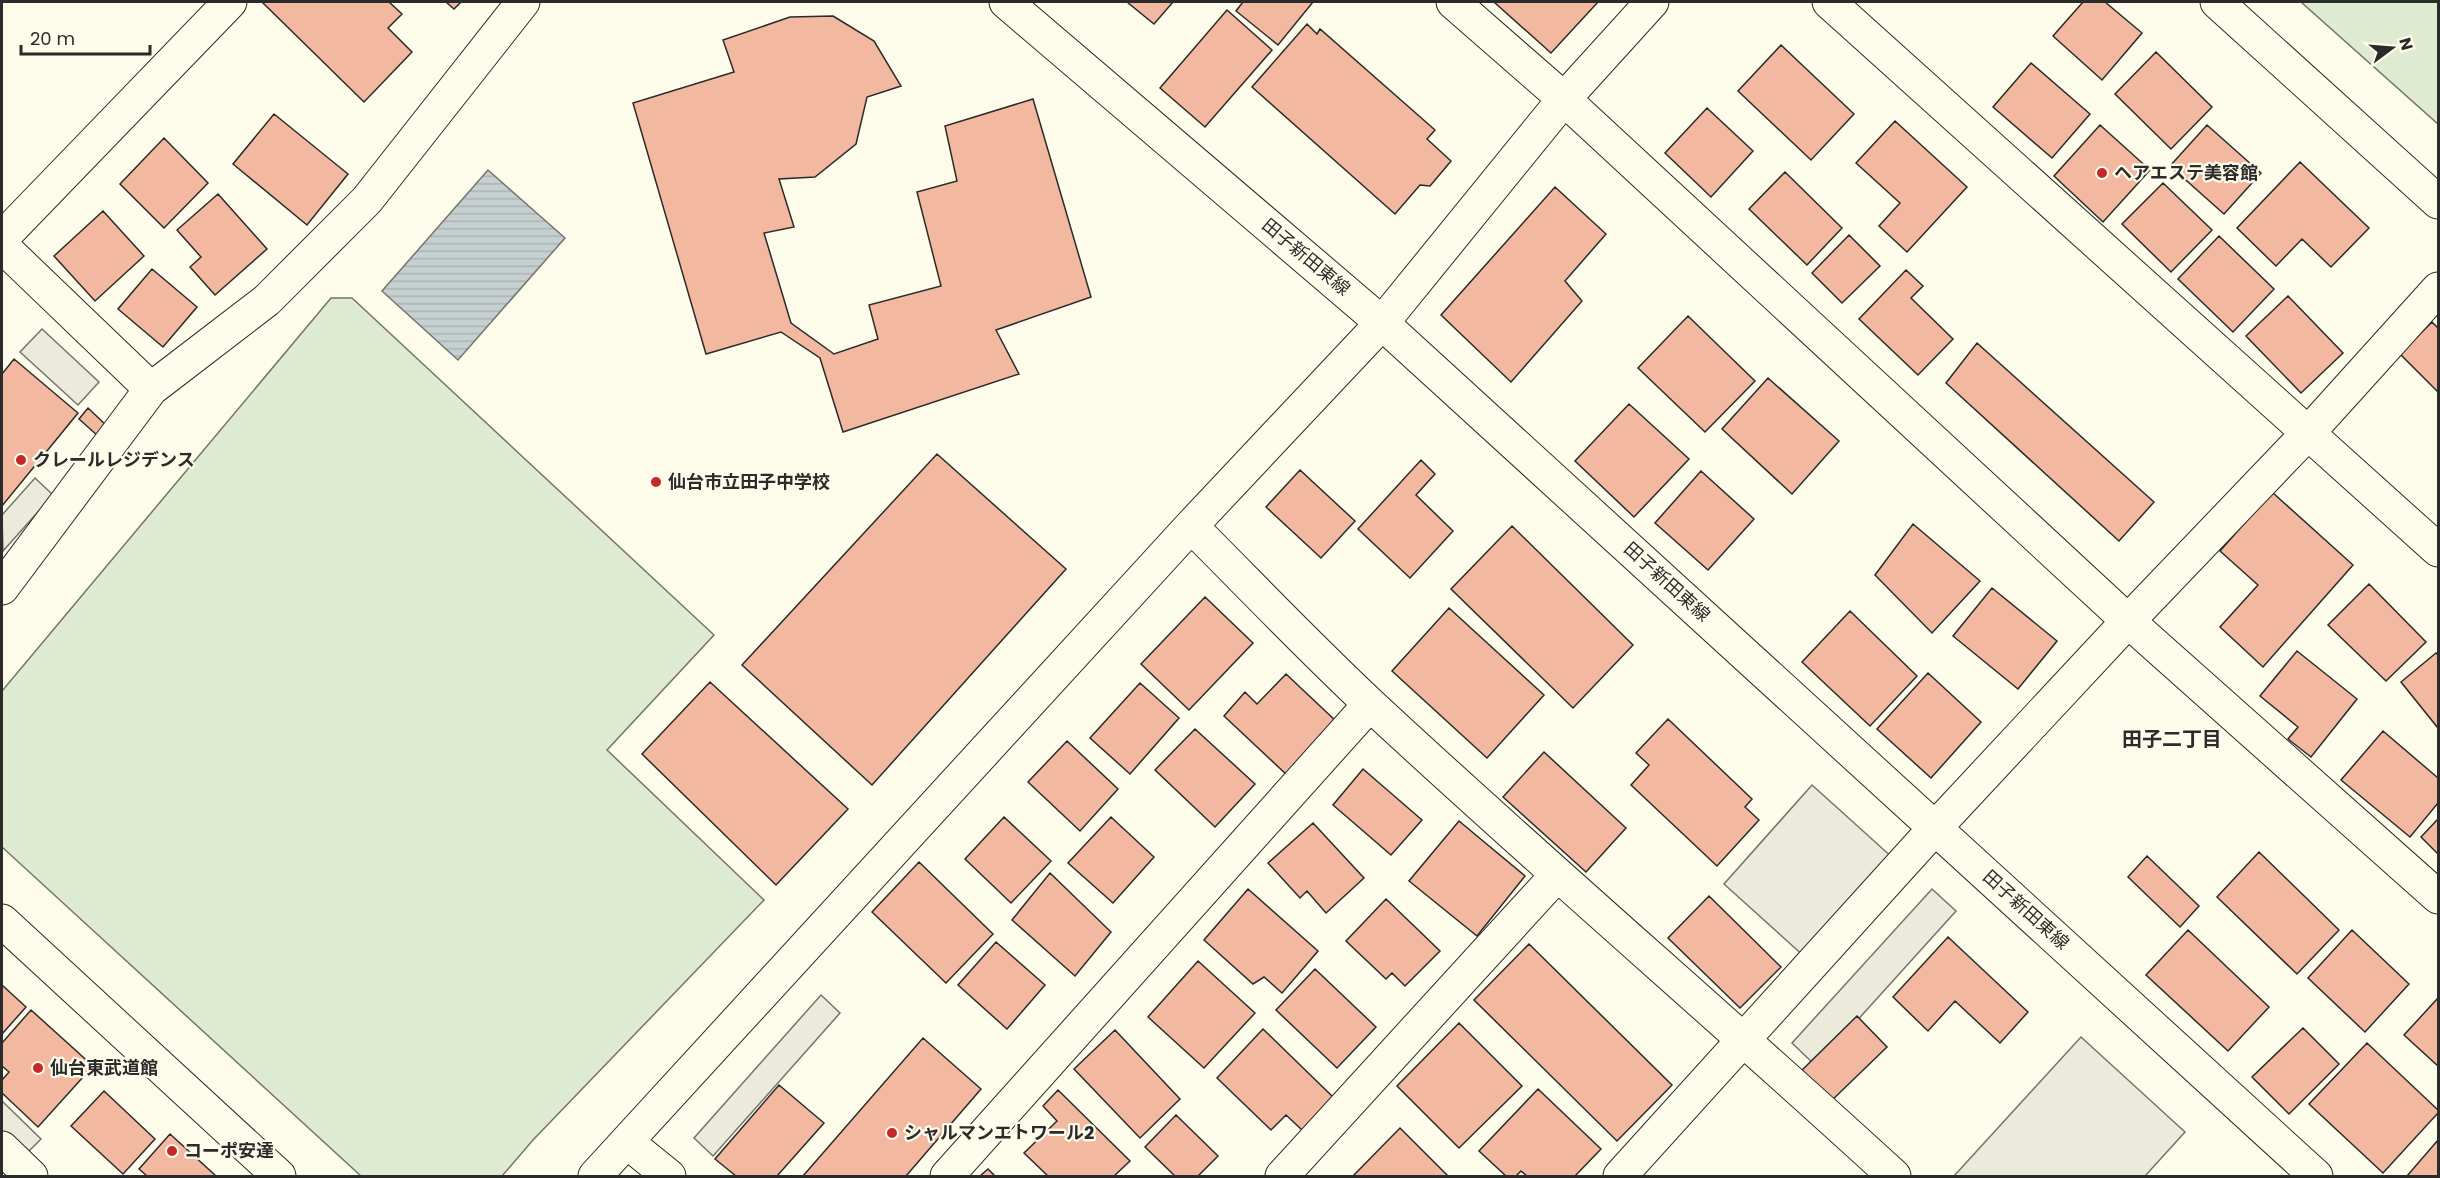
<svg xmlns="http://www.w3.org/2000/svg" width="2440" height="1178" font-family="Poppins,'Noto Sans JP',sans-serif">
  <defs>
    <pattern id="water-rules" width="6" height="5" patternUnits="userSpaceOnUse" patternTransform="scale(1.5)"><rect width="6" height="5" fill="#c7d0d0"/><path d="M0 2.5h6" fill="none" stroke="#abb3b3"/></pattern>
  </defs>
  <rect width="100%" height="100%" fill="#fdfbea"/>
  <path fill="#deebd1" stroke="#74746e" stroke-width="1.5" d="M 2301,2 L 2438,2 L 2438,124 Z
    M 331,298 L 352,298 L 714,635 L 607,750 L 764,900 L 533,1140 L 502,1176 L 361,1176 L 2,847 L 2,691 Z"/>
  <path fill="#eceadb" stroke="#74746e" stroke-width="1.5" d="M 42,329 L 99,382 L 78,405 L 20,352 Z
    M 35,478 L 53,495 L 3,551 L 2,515 Z
    M 1812,785 L 1894,859 L 1806,958 L 1724,884 Z
    M 1932,889 L 1956,911 L 1816,1066 L 1792,1043 Z
    M 821,995 L 840,1013 L 713,1156 L 694,1138 Z
    M 2081,1037 L 2185,1132 L 2145,1176 L 1954,1176 Z
    M 2,1101 L 41,1139 L 24,1156 L 2,1135 Z"/>
  <path fill="url(#water-rules)" stroke="#74746e" stroke-width="1.5" d="M 488,170 L 565,238 L 458,360 L 382,291 Z"/>
  <path fill="#f2b8a0" stroke="#2b2b2b" stroke-width="1.5" d="M 262,2 L 389,2 L 402,14 L 388,28 L 412,52 L 364,102 Z
    M 446,2 L 461,2 L 454,9 Z
    M 1127,2 L 1173,2 L 1154,24 Z
    M 1243,2 L 1313,2 L 1278,45 L 1236,11 Z
    M 1494,2 L 1598,2 L 1551,53 Z
    M 2083,2 L 2105,2 L 2142,33 L 2102,80 L 2053,36 Z
    M 1227,10 L 1272,50 L 1205,127 L 1160,88 Z
    M 833,16 L 874,41 L 901,86 L 867,97 L 856,144 L 815,177 L 779,179 L 794,227 L 764,233 L 791,323 L 834,354 L 878,339 L 869,305 L 941,286 L 917,192 L 957,181 L 945,126 L 1033,99 L 1091,297 L 996,330 L 1019,374 L 843,432 L 820,358 L 781,332 L 706,354 L 633,103 L 734,72 L 723,40 L 790,17 Z
    M 1307,24 L 1317,34 L 1320,29 L 1435,130 L 1427,139 L 1451,161 L 1430,186 L 1420,185 L 1395,214 L 1252,87 Z
    M 1781,45 L 1854,114 L 1811,160 L 1738,91 Z
    M 2156,52 L 2212,107 L 2171,149 L 2115,94 Z
    M 2031,63 L 2090,114 L 2052,158 L 1993,107 Z
    M 1707,108 L 1753,151 L 1711,197 L 1665,153 Z
    M 274,114 L 348,174 L 307,225 L 233,164 Z
    M 1895,121 L 1967,187 L 1907,252 L 1879,226 L 1900,203 L 1856,163 Z
    M 2100,125 L 2150,170 L 2103,222 L 2054,176 Z
    M 2207,125 L 2261,173 L 2224,214 L 2170,166 Z
    M 164,138 L 208,183 L 164,228 L 120,184 Z
    M 2300,162 L 2369,228 L 2331,267 L 2302,239 L 2276,266 L 2237,228 Z
    M 1785,172 L 1842,228 L 1807,265 L 1749,209 Z
    M 2163,183 L 2212,230 L 2171,272 L 2122,224 Z
    M 1555,187 L 1606,234 L 1565,281 L 1582,301 L 1511,382 L 1441,315 Z
    M 218,194 L 267,249 L 215,295 L 190,267 L 201,257 L 177,230 Z
    M 103,211 L 144,256 L 95,301 L 54,256 Z
    M 1849,235 L 1880,266 L 1842,303 L 1812,273 Z
    M 2219,236 L 2274,289 L 2233,332 L 2178,279 Z
    M 152,269 L 197,307 L 163,347 L 118,309 Z
    M 1906,270 L 1923,286 L 1911,298 L 1953,339 L 1918,375 L 1859,319 Z
    M 2288,296 L 2343,353 L 2301,393 L 2246,336 Z
    M 1688,316 L 1755,381 L 1705,432 L 1638,368 Z
    M 2432,322 L 2438,328 L 2438,392 L 2400,354 Z
    M 1977,343 L 2154,502 L 2119,541 L 1946,383 Z
    M 14,359 L 78,413 L 2,506 L 2,374 Z
    M 1768,378 L 1839,441 L 1792,494 L 1722,429 Z
    M 1629,404 L 1689,459 L 1634,517 L 1575,461 Z
    M 88,408 L 107,426 L 98,436 L 79,419 Z
    M 937,454 L 1066,569 L 872,785 L 742,665 Z
    M 1421,460 L 1435,474 L 1416,495 L 1453,531 L 1410,578 L 1358,529 Z
    M 1300,470 L 1355,521 L 1321,558 L 1266,507 Z
    M 1701,471 L 1754,519 L 1708,570 L 1655,523 Z
    M 2272,492 L 2353,565 L 2263,667 L 2220,627 L 2258,585 L 2220,551 Z
    M 1913,524 L 1980,581 L 1932,633 L 1875,575 Z
    M 1512,526 L 1633,645 L 1573,708 L 1451,589 Z
    M 2369,584 L 2426,642 L 2386,681 L 2328,625 Z
    M 1992,588 L 2057,641 L 2018,689 L 1953,636 Z
    M 1205,597 L 1253,643 L 1189,710 L 1141,664 Z
    M 1449,608 L 1544,695 L 1487,758 L 1392,671 Z
    M 1850,611 L 1917,676 L 1870,726 L 1802,662 Z
    M 2297,651 L 2357,699 L 2311,757 L 2288,739 L 2298,727 L 2260,696 Z
    M 2436,653 L 2438,655 L 2438,728 L 2401,682 Z
    M 1928,673 L 1981,722 L 1931,778 L 1877,729 Z
    M 1286,674 L 1338,723 L 1288,776 L 1224,716 L 1245,692 L 1257,704 Z
    M 710,682 L 848,809 L 776,885 L 642,754 Z
    M 1140,683 L 1179,718 L 1130,774 L 1090,738 Z
    M 1668,719 L 1752,799 L 1745,807 L 1759,820 L 1717,866 L 1631,785 L 1649,765 L 1636,753 Z
    M 1195,729 L 1255,784 L 1215,827 L 1155,770 Z
    M 2383,731 L 2438,778 L 2438,803 L 2410,837 L 2341,780 Z
    M 1067,741 L 1118,789 L 1080,831 L 1028,782 Z
    M 1544,752 L 1626,828 L 1586,872 L 1503,797 Z
    M 1363,769 L 1422,820 L 1391,855 L 1333,805 Z
    M 1004,817 L 1051,861 L 1011,903 L 965,859 Z
    M 1111,817 L 1154,857 L 1113,903 L 1068,863 Z
    M 2438,819 L 2438,854 L 2421,837 Z
    M 1459,821 L 1525,876 L 1477,936 L 1409,881 Z
    M 1313,823 L 1364,878 L 1326,913 L 1307,891 L 1300,898 L 1268,863 Z
    M 2259,852 L 2339,930 L 2297,974 L 2217,897 Z
    M 2147,856 L 2199,906 L 2180,927 L 2128,877 Z
    M 919,862 L 993,934 L 946,983 L 872,912 Z
    M 1050,873 L 1111,932 L 1075,976 L 1012,920 Z
    M 1248,889 L 1318,951 L 1282,993 L 1264,977 L 1253,984 L 1204,940 Z
    M 1709,896 L 1781,967 L 1740,1008 L 1668,938 Z
    M 1386,899 L 1440,951 L 1405,986 L 1392,973 L 1386,979 L 1346,941 Z
    M 2188,930 L 2269,1007 L 2228,1051 L 2146,975 Z
    M 2352,930 L 2409,984 L 2365,1032 L 2308,978 Z
    M 1948,937 L 2028,1012 L 2000,1043 L 1955,1001 L 1928,1031 L 1893,997 Z
    M 996,942 L 1045,985 L 1007,1029 L 958,985 Z
    M 1529,944 L 1672,1085 L 1617,1141 L 1474,1000 Z
    M 1198,961 L 1255,1013 L 1204,1068 L 1148,1017 Z
    M 1315,969 L 1376,1027 L 1337,1068 L 1276,1010 Z
    M 2,985 L 26,1007 L 2,1034 Z
    M 2438,998 L 2438,1066 L 2404,1035 Z
    M 31,1010 L 93,1066 L 38,1127 L 2,1093 L 2,1080 L 9,1072 L 2,1066 L 2,1043 Z
    M 1857,1016 L 1887,1047 L 1827,1105 L 1798,1074 Z
    M 1459,1023 L 1522,1086 L 1459,1148 L 1397,1086 Z
    M 2303,1028 L 2339,1064 L 2289,1114 L 2252,1077 Z
    M 1263,1029 L 1333,1097 L 1302,1130 L 1286,1115 L 1271,1130 L 1217,1078 Z
    M 1115,1030 L 1180,1099 L 1140,1138 L 1074,1069 Z
    M 923,1038 L 981,1089 L 906,1176 L 803,1176 Z
    M 2367,1043 L 2438,1110 L 2438,1113 L 2383,1173 L 2309,1104 Z
    M 779,1085 L 824,1123 L 777,1176 L 736,1176 L 715,1159 Z
    M 1538,1089 L 1601,1149 L 1575,1176 L 1527,1176 L 1521,1171 L 1516,1176 L 1506,1176 L 1479,1151 Z
    M 1058,1090 L 1130,1161 L 1114,1176 L 1048,1176 L 1024,1153 L 1057,1121 L 1043,1106 Z
    M 104,1091 L 155,1139 L 123,1174 L 71,1126 Z
    M 1176,1115 L 1218,1156 L 1198,1176 L 1175,1176 L 1145,1147 Z
    M 1400,1128 L 1448,1176 L 1353,1176 Z
    M 170,1134 L 216,1176 L 147,1176 L 139,1169 Z
    M 2438,1140 L 2438,1176 L 2407,1176 Z
    M 988,1169 L 995,1176 L 980,1176 Z"/>
  <g fill="none" stroke-linecap="round" stroke-linejoin="round">
    <defs>
      <path id="minor" d="M 1006,2 L 1382,323 L 2316,1176
        M 1453,2 L 1564,99 L 2128,621 L 2438,897
        M 1829,2 L 2438,550
        M 2217,2 L 2438,202
        M 2,238 L 230,2
        M 2,246 L 151,389
        M 1191,526 C 1251,586 1310,648 1372,706 C 1544,866 1722,1018 1894,1176
        M 2,588 L 151,389 L 267,300 L 367,200 L 523,2
        M 2,921 L 279,1176
        M 627,1142 L 669,1176
        M 2,1148 L 31,1176
        M 595,1176 L 1191,526 L 1382,323 L 1564,99 L 1652,2
        M 947,1176 L 1370,704
        M 1282,1176 L 1557,875
        M 1620,1176 L 1935,828 L 2128,621 L 2308,433 L 2438,289"/>
    </defs>
    <use href="#minor" stroke="#2b2b2b" stroke-width="35"/>
    <use href="#minor" stroke="#fdfbea" stroke-width="33"/>
  </g>
  <g fill="#c62828" stroke="#fdfbea" stroke-width="2">
    <circle cx="2102" cy="173" r="6"/>
    <circle cx="21" cy="460" r="6"/>
    <circle cx="656" cy="482" r="6"/>
    <circle cx="38" cy="1068" r="6"/>
    <circle cx="892" cy="1133" r="6"/>
    <circle cx="172" cy="1151" r="6"/>
  </g>
  <g text-anchor="middle" stroke-width="4.5" stroke-linejoin="round" paint-order="stroke">
    <g font-size="18" font-weight="bold" fill="#2b2b2b" stroke="#fdfbea" text-anchor="start">
      <text x="2114" y="179">ヘアエステ美容館</text>
      <text x="33" y="466">クレールレジデンス</text>
      <text x="668" y="488">仙台市立田子中学校</text>
      <text x="50" y="1074">仙台東武道館</text>
      <text x="904" y="1139">シャルマンエトワール2</text>
      <text x="184" y="1157">コーポ安達</text>
    </g>
    <g font-size="18" fill="#2b2b2b" stroke="#fdfbea">
      <text transform="translate(1306 257) rotate(40)" y="6">田子新田東線</text>
      <text transform="translate(1667 582) rotate(42)" y="6">田子新田東線</text>
      <text transform="translate(2026 910) rotate(42)" y="6">田子新田東線</text>
    </g>
    <g font-size="20" font-weight="bold" fill="#2b2b2b" stroke="#fdfbea">
      <text x="2172" y="746">田子二丁目</text>
    </g>
  </g>
  <rect width="2440" height="1178" fill="none" stroke="#2b2b2b" stroke-width="6"/>
  <g transform="translate(2392 48) rotate(74)" stroke="#fdfbea" stroke-width="4.5" paint-order="stroke">
  <path d="M0-4.5L10 22L0 15L-10 22Z" fill="#2b2b2b"/>
  <text y="-9" font-size="16" font-weight="bold" text-anchor="middle" fill="#2b2b2b">N</text>
  </g>
  <path d="M21 45v9h129v-9" fill="none" stroke="#2b2b2b" stroke-width="3"/>
  <text x="30" y="45" font-size="18" fill="#2b2b2b" stroke="#fdfbea" stroke-width="4.5" paint-order="stroke">20 m</text>
</svg>
